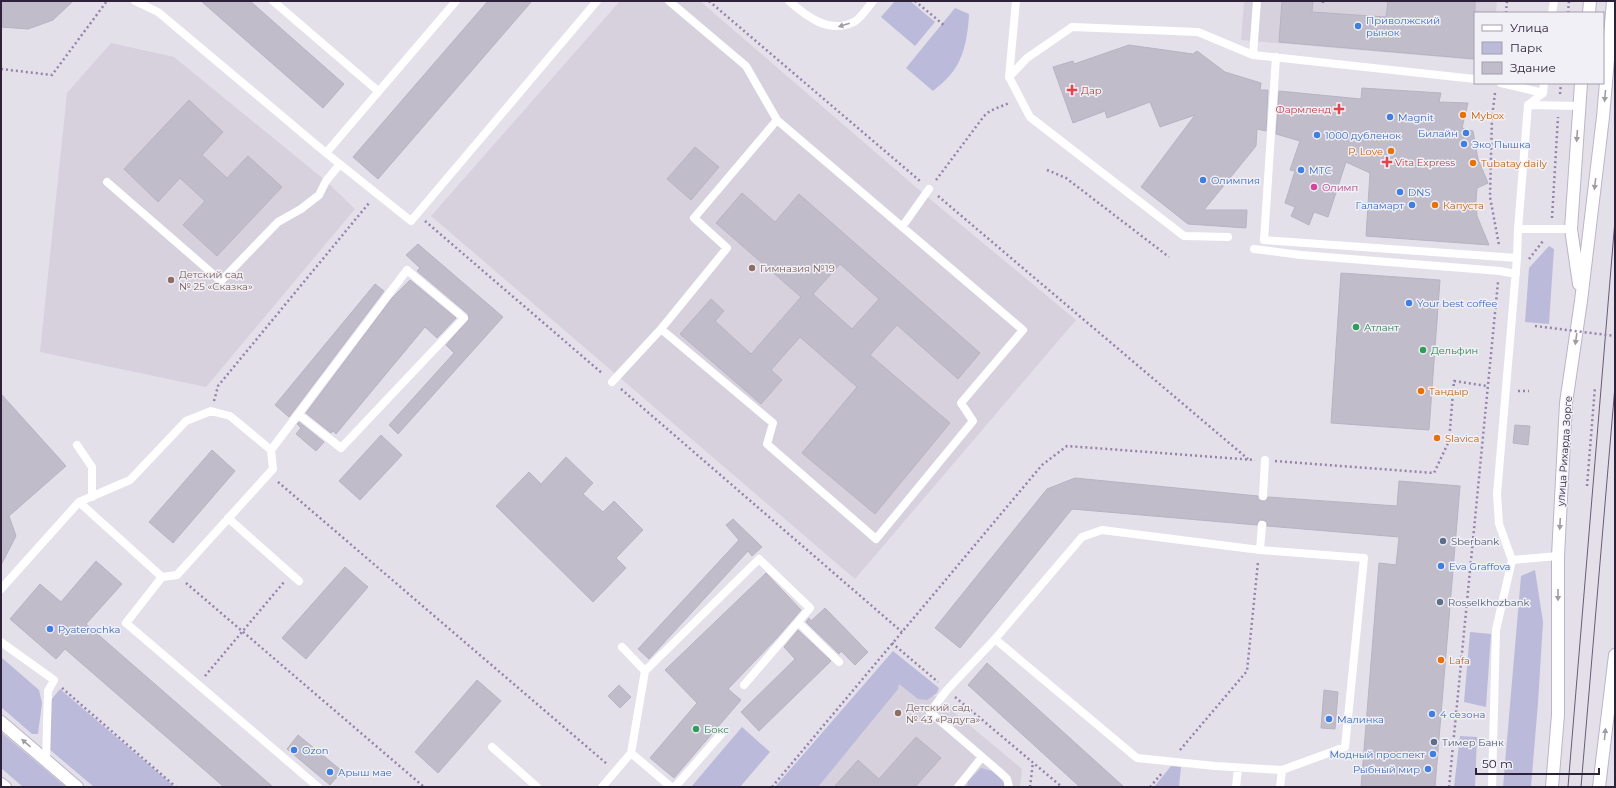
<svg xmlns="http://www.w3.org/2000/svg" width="1616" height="788" font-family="Montserrat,sans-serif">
  <rect width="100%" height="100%" fill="#e3e0ea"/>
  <path fill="#d6d1dd" d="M 620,1 L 700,1 L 925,195 L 1076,320 L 855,579 L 431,216 Z
    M 1244,1 L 1497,1 L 1496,13 L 1475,13 L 1475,60 L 1241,40 Z
    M 111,43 L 174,57 L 326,181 L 355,209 L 206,387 L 40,352 L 67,93 Z
    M 888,657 L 1022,769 L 1020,787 L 779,787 Z"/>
  <path fill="#bbbada" d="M 895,1 L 910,1 L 935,22 L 915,46 L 881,17 Z
    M 955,8 L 969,14 C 968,33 965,58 951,74 C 946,80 939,86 933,91 L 906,68 Z
    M 1549,246 L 1554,249 L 1549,324 L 1525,322 L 1529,268 Z
    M 1535,570 L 1543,622 L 1538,703 L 1531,787 L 1503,787 L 1521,576 Z
    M 1470,632 L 1491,634 L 1486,707 L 1464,702 Z
    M 893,651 L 939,688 L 937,693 L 927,700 L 918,699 L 899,684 L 898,689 L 818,787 L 775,787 Z
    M 1,657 L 39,690 L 42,703 L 38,734 L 32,734 L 1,707 Z
    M 60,689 L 175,787 L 94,787 L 49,749 L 51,700 Z
    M 742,727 L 770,752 L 740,787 L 691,787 Z
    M 1,732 L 66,787 L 23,787 L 1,768 Z
    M 1460,736 L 1477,737 L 1475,787 L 1454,787 Z
    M 1171,766 L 1181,767 L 1179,787 L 1154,787 Z
    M 981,768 L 992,771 L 1004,782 L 1004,787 L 967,787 L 968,781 Z"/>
  <path fill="#c1bcca" stroke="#b8b3c3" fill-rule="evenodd" d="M 1,1 L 73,1 L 53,20 L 28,29 L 1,27 Z
    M 201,1 L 250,1 L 344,84 L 323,108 Z
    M 488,1 L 532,1 L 378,179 L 353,157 Z
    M 1282,1 L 1313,1 L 1312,12 L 1386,17 L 1388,1 L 1475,1 L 1475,59 L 1279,42 Z
    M 1129,45 L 1193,54 L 1197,51 L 1225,72 L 1261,83 L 1260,90 L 1268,90 L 1266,131 L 1257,129 L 1256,146 L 1204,210 L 1247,210 L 1246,228 L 1188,224 L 1141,187 L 1195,115 L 1160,127 L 1150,102 L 1107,118 L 1105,111 L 1073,123 L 1053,67 L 1073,61 L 1074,64 Z
    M 1362,88 L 1441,93 L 1439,102 L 1468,103 L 1462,128 L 1473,131 L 1478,159 L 1488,183 L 1477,188 L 1476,201 L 1477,216 L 1489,245 L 1366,236 L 1370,173 L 1346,162 L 1328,217 L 1314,212 L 1309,225 L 1291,216 L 1295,207 L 1285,203 L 1295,171 L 1290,170 L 1300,141 L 1276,134 L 1279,91 L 1361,99 Z
    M 189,100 L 223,132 L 202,155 L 227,178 L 248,156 L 282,187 L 217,256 L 183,225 L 205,201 L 180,178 L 158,202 L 124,169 Z
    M 695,147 L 719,167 L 691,200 L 667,179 Z
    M 742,193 L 775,222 L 799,194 L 980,353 L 958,379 L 897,325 L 870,355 L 950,423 L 875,514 L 802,453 L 857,387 L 800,337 L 771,370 L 782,380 L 761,404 L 680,334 L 711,299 L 724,311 L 715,321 L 751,354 L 801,297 L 716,223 ZM 840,264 L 879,299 L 852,329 L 813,294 Z
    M 418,244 L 503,317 L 398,434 L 389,425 L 454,353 L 446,345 L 469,319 L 468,314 L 417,271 L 420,268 L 406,255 Z
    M 1341,273 L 1440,280 L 1429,430 L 1331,423 Z
    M 410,280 L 456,318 L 437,338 L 425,327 L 336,434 L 333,431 L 331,433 L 306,413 L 392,298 Z
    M 375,284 L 384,291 L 289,417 L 275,405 Z
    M 1,394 L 66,466 L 9,516 L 16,536 L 1,565 Z
    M 299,422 L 324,442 L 316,451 L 296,434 L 301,428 L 297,424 Z
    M 1515,425 L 1530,426 L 1528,445 L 1513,443 Z
    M 381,435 L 402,455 L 360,500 L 339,481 Z
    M 212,450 L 235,471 L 173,543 L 149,522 Z
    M 566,457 L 593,483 L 583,494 L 603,512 L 614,501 L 643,530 L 616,558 L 626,568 L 593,602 L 496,506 L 529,472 L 541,484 Z
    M 1075,478 L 1258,496 L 1258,499 L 1262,501 L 1266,501 L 1268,497 L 1397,506 L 1399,481 L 1460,486 L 1435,787 L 1361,787 L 1379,563 L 1396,565 L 1399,537 L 1267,526 L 1267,522 L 1263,520 L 1259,520 L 1257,525 L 1072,509 L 960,648 L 935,628 L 1047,489 Z
    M 733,519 L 762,547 L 752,556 L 748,551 L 649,659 L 638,649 L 739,540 L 726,525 Z
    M 96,561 L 122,584 L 86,624 L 273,787 L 224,787 L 65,649 L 56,659 L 10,619 L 40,584 L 61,602 Z
    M 345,567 L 368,587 L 306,659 L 282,638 Z
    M 766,573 L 801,610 L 776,639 L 728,689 L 741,700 L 674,778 L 650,758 L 697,703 L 665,670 Z
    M 825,608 L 868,652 L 855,665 L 841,651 L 839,654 L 806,622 L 809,618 L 811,621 Z
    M 798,630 L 831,661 L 759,731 L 741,712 L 795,659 L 784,647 Z
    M 987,663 L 1124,787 L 1080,787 L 968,685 Z
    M 477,680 L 501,701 L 438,773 L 415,752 Z
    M 619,685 L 631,697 L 620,708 L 608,696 Z
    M 1324,690 L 1338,692 L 1335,729 L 1321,728 Z
    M 298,735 L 342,771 L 330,785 L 287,749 Z
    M 916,737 L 941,758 L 915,787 L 834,787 L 858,760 L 879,779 Z"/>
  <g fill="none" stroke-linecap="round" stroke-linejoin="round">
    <defs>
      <path id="secondary" d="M 1589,13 L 1590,1
        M 1579,284 L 1571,229 L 1581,83
        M 1,722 L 77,787
        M 1,784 L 5,787
        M 1552,787 L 1558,715 L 1558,556 L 1566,403 L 1581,301 L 1603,117 L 1613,1
        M 1599,787 L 1615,655"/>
    </defs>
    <use href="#secondary" stroke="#bcb4c9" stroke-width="14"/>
    <path stroke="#9582ab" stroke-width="2.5" stroke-dasharray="2 3" stroke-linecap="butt" d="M 709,1 L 920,181
      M 915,1 L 945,26
      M 1323,3 L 1323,1
      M 1506,13 L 1507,1
      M 1568,13 L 1569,1
      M 1,69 L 52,75 L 107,1
      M 1495,93 L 1492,117 L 1490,197 L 1499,245
      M 1560,94 L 1561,83
      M 1047,170 L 1066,178 L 1169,257
      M 936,180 L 984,116 L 990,111 L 1009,103
      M 938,196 L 1248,459
      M 1552,218 L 1558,117
      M 425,221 L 603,374
      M 1529,259 L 1543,241
      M 621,389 L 902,632
      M 1518,391 L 1529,391
      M 214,401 L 218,386 L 369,203
      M 1275,461 L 1434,473 L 1449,441 L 1454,381 L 1487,386
      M 278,482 L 607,764
      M 1587,486 L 1595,387
      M 186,583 L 424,787
      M 892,643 L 938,682
      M 205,676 L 284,582
      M 62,688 L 176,787
      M 955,697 L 1062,787
      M 1180,750 L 1247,671 L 1258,562
      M 772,787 L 1042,465 L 1067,446 L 1255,460
      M 1030,787 L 1033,762
      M 1150,787 L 1162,773
      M 1449,787 L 1498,282"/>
    <path stroke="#fff" stroke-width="8" d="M 135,1 L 158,12 L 326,153 L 411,221 L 597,1
      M 273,1 L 378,91
      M 789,1 C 807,17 829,34 854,22 C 861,18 868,7 873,1
      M 1552,13 L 1554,1
      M 1253,55 L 1257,1
      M 1276,57 L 1264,240 L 1517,258
      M 1009,77 L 1016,1
      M 1501,83 L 1543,93
      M 1544,83 L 1543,93 L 1528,105 L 1518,229 L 1571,229
      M 1528,105 L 1579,106
      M 326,153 L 456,1
      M 107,182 L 221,281 L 278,222 L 301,209 L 319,195 L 326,181 L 340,164
      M 902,227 L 929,189
      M 1228,237 L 1184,236 L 1030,117 L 1009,77 L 1027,58 L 1072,27 L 1198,32 L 1253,55 L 1475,79
      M 1254,249 L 1301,255 L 1500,271 L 1516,274
      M 661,329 L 773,423 L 767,444 L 876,539 L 973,421 L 961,403 L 1023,330 L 777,120 L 746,66 L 669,1
      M 612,382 L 661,329 L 727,248 L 694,218 L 777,120
      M 298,414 L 341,448 L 464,318 L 407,270 L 271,450 L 273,469 L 177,575 L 162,577 L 126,623 L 318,787
      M 77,445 L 92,467 L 92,497
      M 1263,496 L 1265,460
      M 79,502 L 162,577
      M 228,518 L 299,581
      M 1260,550 L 1262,525
      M 1512,560 L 1558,556
      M 1,589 L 79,502 L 130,480 L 186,421 L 211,411 L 230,416 L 271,450
      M 798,622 L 839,662
      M 995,639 L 1137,758 L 1215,766 L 1282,770 L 1345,747 L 1364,558 L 1260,550 L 1102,530 L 1082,537 L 995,639 L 947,690 L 930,712 L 1002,774 L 1007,779 L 1009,787
      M 1,642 L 54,680 L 48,691 L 46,760
      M 645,671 L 759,559 L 810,608 L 744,685
      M 492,747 L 537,787
      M 631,753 L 671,787
      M 602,787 L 631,753 L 645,671 L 622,647
      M 675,787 L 722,733
      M 958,787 L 982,757
      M 1236,787 L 1238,768
      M 1280,787 L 1282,770
      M 1492,787 L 1496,630 L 1512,560 L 1499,524 L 1497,494 L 1517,258 L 1518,229"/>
    <use href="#secondary" stroke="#fff" stroke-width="12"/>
    <path stroke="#685c74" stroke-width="1" d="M 1568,787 L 1615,220
      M 1581,787 L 1615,386"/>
    <path stroke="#9582ab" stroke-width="2.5" stroke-dasharray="2 3" stroke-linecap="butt" d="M 1535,326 L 1615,336"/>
  </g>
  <defs><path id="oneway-solid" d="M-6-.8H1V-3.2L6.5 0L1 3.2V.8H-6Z"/></defs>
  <g fill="#a09ca6">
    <use href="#oneway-solid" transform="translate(844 25) rotate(163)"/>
    <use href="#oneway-solid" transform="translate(1605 96) rotate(95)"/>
    <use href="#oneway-solid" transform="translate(1577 136) rotate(94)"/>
    <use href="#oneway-solid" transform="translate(1595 184) rotate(97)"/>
    <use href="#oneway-solid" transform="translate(1576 339) rotate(98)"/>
    <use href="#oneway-solid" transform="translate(1560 524) rotate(93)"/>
    <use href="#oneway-solid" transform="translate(1558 595) rotate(90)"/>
    <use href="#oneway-solid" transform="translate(1605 734) rotate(-84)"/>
    <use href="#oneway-solid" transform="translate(26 743) rotate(-139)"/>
  </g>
  <g fill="#3f7fe0" stroke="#f2f0f7" stroke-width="1.5">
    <circle cx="1358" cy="26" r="4"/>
    <circle cx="1390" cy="117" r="4"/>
    <circle cx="1466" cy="133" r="4"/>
    <circle cx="1317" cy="135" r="4"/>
    <circle cx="1464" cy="144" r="4"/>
    <circle cx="1301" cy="170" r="4"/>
    <circle cx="1203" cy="180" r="4"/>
    <circle cx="1400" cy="192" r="4"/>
    <circle cx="1412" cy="205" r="4"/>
    <circle cx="1409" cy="303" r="4"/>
    <circle cx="1441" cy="566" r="4"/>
    <circle cx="50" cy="629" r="4"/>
    <circle cx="1432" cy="714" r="4"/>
    <circle cx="1329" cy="719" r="4"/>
    <circle cx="294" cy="750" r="4"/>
    <circle cx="1433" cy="754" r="4"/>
    <circle cx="1428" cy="769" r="4"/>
    <circle cx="330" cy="772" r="4"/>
  </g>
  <g fill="#e0444e" stroke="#f2f0f7" stroke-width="1.5">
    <path d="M1070 84h4v4h4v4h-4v4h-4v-4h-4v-4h4z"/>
    <path d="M1337 103h4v4h4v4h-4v4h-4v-4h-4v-4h4z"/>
    <path d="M1385 156h4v4h4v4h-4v4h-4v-4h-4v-4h4z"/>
  </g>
  <g fill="#e8710a" stroke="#f2f0f7" stroke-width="1.5">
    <circle cx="1463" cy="115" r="4"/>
    <circle cx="1391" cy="151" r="4"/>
    <circle cx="1473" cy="163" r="4"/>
    <circle cx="1435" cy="205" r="4"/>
    <circle cx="1421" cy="391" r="4"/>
    <circle cx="1437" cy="438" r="4"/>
    <circle cx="1441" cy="660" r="4"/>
  </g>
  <circle fill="#d1479c" stroke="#f2f0f7" stroke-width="1.5" cx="1314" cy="187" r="4"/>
  <g fill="#8d6e63" stroke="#f2f0f7" stroke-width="1.5">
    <circle cx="752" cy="268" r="4"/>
    <circle cx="171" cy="280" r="4"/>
    <circle cx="898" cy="713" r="4"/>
  </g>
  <g fill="#2e9e5b" stroke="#f2f0f7" stroke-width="1.5">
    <circle cx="1356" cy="327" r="4"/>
    <circle cx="1423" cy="350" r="4"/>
    <circle cx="696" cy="729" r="4"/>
  </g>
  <g fill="#5c6f8a" stroke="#f2f0f7" stroke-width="1.5">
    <circle cx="1443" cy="541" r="4"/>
    <circle cx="1440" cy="602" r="4"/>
    <circle cx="1434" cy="742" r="4"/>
  </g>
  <g text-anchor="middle" stroke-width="3" stroke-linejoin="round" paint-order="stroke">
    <g font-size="10" fill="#366cbe" stroke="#f2f0f7" text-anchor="start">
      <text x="1366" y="24">Приволжский<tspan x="1366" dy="12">рынок</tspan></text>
      <text x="1398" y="121">Magnit</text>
      <text x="1458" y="137" text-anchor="end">Билайн</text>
      <text x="1325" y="139">1000 дубленок</text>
      <text x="1472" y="148">Эко Пышка</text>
      <text x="1309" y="174">МТС</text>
      <text x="1211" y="184">Олимпия</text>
      <text x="1408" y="196">DNS</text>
      <text x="1404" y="209" text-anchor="end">Галамарт</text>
      <text x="1417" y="307">Your best coffee</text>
      <text x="1449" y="570">Eva Graffova</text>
      <text x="58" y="633">Pyaterochka</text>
      <text x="1440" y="718">4 сезона</text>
      <text x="1337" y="723">Малинка</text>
      <text x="302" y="754">Ozon</text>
      <text x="1425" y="758" text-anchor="end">Модный проспект</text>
      <text x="1420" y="773" text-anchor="end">Рыбный мир</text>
      <text x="338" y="776">Арыш мае</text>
    </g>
    <g font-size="10" fill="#be3a42" stroke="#f2f0f7" text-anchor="start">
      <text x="1081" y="94">Дар</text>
      <text x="1331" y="113" text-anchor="end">Фармленд</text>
      <text x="1395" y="166">Vita Express</text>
    </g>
    <g font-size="10" fill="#c56008" stroke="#f2f0f7" text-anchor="start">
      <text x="1471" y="119">Mybox</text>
      <text x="1383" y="155" text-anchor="end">P. Love</text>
      <text x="1481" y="167">Tubatay daily</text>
      <text x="1443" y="209">Капуста</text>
      <text x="1429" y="395">Тандыр</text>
      <text x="1445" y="442">Slavica</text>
      <text x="1449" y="664">Lafa</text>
    </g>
    <g font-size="10" fill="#b23c85" stroke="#f2f0f7" text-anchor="start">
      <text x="1322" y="191">Олимп</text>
    </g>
    <g font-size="10" fill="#785e54" stroke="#f2f0f7" text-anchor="start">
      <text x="760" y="272">Гимназия №19</text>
      <text x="179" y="278">Детский сад<tspan x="179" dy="12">№ 25 «Сказка»</tspan></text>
      <text x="906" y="711">Детский сад<tspan x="906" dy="12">№ 43 «Радуга»</tspan></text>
    </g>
    <g font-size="10" fill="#27864d" stroke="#f2f0f7" text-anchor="start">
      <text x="1364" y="331">Атлант</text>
      <text x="1431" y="354">Дельфин</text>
      <text x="704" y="733">Бокс</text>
    </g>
    <g font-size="10" fill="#2d2239" stroke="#f2f0f7">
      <text transform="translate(1564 451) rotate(-86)" y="4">улица Рихарда Зорге</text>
    </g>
    <g font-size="10" fill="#4e5e75" stroke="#f2f0f7" text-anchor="start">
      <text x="1451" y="545">Sberbank</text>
      <text x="1448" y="606">Rosselkhozbank</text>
      <text x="1442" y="746">Тимер Банк</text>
    </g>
  </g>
  <rect width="1616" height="788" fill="none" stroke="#2d2239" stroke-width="4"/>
  <rect x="1474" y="12" width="130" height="72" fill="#f2f0f7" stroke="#a39eab"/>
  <rect x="1482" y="25" width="20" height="6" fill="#ffffff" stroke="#a39eab"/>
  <text x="1510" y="32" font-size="12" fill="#2d2239">Улица</text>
  <rect x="1482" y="42" width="20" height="12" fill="#bbbada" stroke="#a39eab"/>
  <text x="1510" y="52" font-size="12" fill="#2d2239">Парк</text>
  <rect x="1482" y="62" width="20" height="12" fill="#c1bcca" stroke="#a39eab"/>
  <text x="1510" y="72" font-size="12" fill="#2d2239">Здание</text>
  <path d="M1476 768v6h123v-6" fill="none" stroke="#2d2239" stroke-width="2"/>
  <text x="1482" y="768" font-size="12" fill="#2d2239" stroke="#f2f0f7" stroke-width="3" paint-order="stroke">50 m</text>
</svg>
